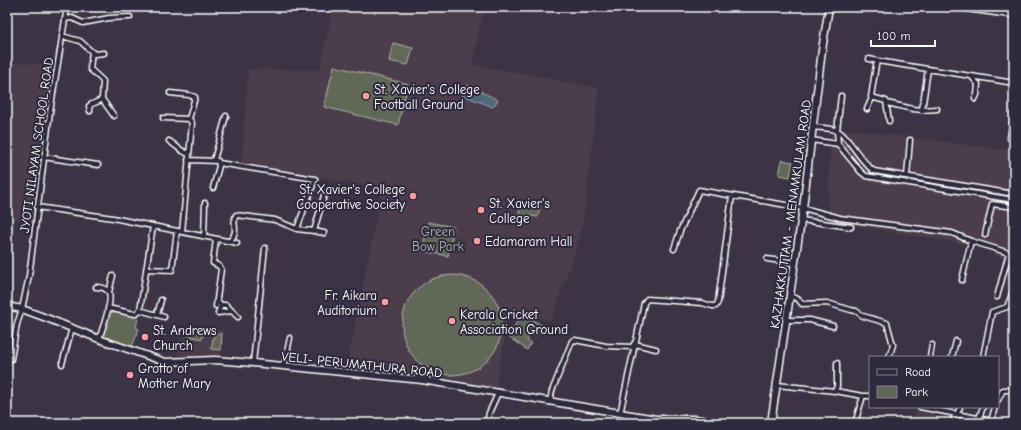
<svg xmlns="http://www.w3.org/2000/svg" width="1021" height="430" font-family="'Comic Neue',sans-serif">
  <rect width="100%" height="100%" fill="#3c3344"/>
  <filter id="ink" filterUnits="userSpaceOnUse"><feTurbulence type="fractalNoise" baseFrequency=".025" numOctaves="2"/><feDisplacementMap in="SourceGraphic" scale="8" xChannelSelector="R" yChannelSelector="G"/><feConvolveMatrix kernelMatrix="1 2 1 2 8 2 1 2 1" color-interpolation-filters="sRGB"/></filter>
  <g filter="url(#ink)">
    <path fill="#4b3e4c" d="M 333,7 L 484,7 L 472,64 L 599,88 L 582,231 L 551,321 L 510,308 L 495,391 L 347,364 L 382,189 L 242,162 L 248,69 L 320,70 Z
      M 7,62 L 54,65 L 33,223 L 7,218 Z
      M 831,127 L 1014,151 L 1014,265 L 982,247 L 828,221 Z
      M 186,326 L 223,330 L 221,360 L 177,357 Z
      M 916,410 L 937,415 L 935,423 L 913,423 Z"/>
    <path fill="#626759" stroke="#b0b3ac" d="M 393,43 L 413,48 L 408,65 L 389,61 Z
      M 334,66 L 408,84 L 398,125 L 324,107 Z
      M 782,160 L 793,162 L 790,177 L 779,175 Z
      M 521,204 L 540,206 L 538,217 L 519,214 Z
      M 428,222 L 454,227 L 448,256 L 422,251 Z
      M402 325a50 50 0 1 1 100 0a50 50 0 1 1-100 0Z
      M 113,310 L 139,316 L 136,327 L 139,329 L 132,347 L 101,337 L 109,311 Z
      M 523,314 L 543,326 L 536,336 L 531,333 L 527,340 L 531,343 L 527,350 L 507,336 Z
      M 191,329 L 204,332 L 202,339 L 189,336 Z
      M 214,334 L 222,334 L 221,350 L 211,349 Z"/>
    <path fill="#4f6878" stroke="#95a4ae" d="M 468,85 L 498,100 L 493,107 L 462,95 Z"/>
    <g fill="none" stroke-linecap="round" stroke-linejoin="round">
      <defs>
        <path id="minor" d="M 65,19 L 72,18 L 83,23 L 109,18 L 130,17
          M 62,36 L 80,41 L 92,52 L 90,69 L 103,81 L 102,99 L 114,116
          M 92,52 L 95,54 L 104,53
          M 869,59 L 878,61
          M 971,76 L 978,84 L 977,95 L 975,99
          M 170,93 L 189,95 L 195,97 L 189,119
          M 887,103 L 913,109 L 922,110 L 928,69
          M 867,109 L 872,98
          M 922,110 L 937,109
          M 90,111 L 89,106 C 93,102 98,103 102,99
          M 163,118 L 189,119 L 192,123 L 182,232
          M 889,121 L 886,101 L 871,97 L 876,65 L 878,61 L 1014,83
          M 813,127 C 820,128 829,128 835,130 C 847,133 861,163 874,171 L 1014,194
          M 1010,138 L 1014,112
          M 811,140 L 838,144 L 861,172 L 866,176 L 1014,200
          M 169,141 C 177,146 180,151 189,154
          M 838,144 L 837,130 L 841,96
          M 43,157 L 98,165
          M 188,160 L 218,161 L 219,166 L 213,188
          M 214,160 L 226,116
          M 219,163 L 315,179 L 297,229
          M 907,176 L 910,140
          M 37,207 L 113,218 L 237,243
          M 801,220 L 851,227
          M 314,231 L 324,233
          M 985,235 L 992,204 L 1014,207
          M 204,236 L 205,203
          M 216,239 L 213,263 L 219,266 L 221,269 L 216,306
          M 230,241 C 240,230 231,224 236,215 L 275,220 L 297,229 L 314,231 L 325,192
          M 674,249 L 680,231 L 699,190 L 803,208 L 840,218 L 952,233 L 971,241 L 1009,253 L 1014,256
          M 767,259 L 795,263
          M 146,269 L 172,270 L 177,231
          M 962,280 L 971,241
          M 96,287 C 100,287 105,288 108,291 C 114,298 102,330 99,339
          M 109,292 L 113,276
          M 790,296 L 798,299 L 802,304 L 827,303 L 851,310 L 856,311 L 863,316 L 887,323 L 893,345 L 889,357
          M 997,297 L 1009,253
          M 217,300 L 221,305 L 226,305 L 238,317
          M 221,305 L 218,313 L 231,311
          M 108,308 L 135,314 L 140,310 L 153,226
          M 140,310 L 164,317
          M 157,315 L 161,300
          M 786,320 L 810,320 L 833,326
          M 930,357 L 932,345
          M 952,357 L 956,341
          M 983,357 L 992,312 L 1007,307 L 1014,289
          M 11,359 L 17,324 L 22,309 L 29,276 L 50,112 L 67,7
          M 253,363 L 265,248
          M 62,364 L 72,328
          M 284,366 L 290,338
          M 777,385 L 835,391 L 863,396 L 870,396
          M 835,391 L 837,386 L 837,363
          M 998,400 L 1003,390 L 1014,390
          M 550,401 L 552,391 L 572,341 L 575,340 L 606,346 L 632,347 L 636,341 L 644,303 L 647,299 L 702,303 L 712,306 L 716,306 L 718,302 L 732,196
          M 920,407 L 1003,423
          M 620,414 L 635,344 L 656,349
          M 957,414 L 960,407
          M 979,418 L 983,407
          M 991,421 L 995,407
          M 487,423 L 489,413 L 498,393
          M 855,423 L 863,396
          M 953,423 L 955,414"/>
        <path id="tertiary" d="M 955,7 L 1014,15"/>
        <path id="secondary" d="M 7,306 L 22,309 L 49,319 L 99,339 L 165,362 L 215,360 L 253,363 L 422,380 L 656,419 L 694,419 L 721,423
          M 771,423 L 803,208 L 822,50 L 829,7"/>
      </defs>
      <use href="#minor" stroke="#fff" stroke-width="7"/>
      <use href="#tertiary" stroke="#fff" stroke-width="8"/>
      <use href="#secondary" stroke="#fff" stroke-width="9"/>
      <use href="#minor" stroke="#2f2a3d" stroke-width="4"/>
      <use href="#tertiary" stroke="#2f2a3d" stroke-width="5"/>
      <use href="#secondary" stroke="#2f2a3d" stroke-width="6"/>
    </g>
  </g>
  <g fill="#ff9aa2" stroke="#2f2a3d" stroke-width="1.5">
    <circle cx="366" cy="96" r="4"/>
    <circle cx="413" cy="196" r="4"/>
    <circle cx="481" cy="210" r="4"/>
    <circle cx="477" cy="241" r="4"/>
    <circle cx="385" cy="302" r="4"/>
    <circle cx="452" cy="321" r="4"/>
    <circle cx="145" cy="337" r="4"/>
    <circle cx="130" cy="375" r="4"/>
  </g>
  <g text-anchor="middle" stroke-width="4" stroke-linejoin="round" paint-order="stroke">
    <g font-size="13" fill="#fff" stroke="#2f2a3d" text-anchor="start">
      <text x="374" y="94">St. Xavier's College<tspan x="374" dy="15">Football Ground</tspan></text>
      <text x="405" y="194" text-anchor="end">St. Xavier's College<tspan x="405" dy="15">Cooperative Society</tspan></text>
      <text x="489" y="208">St. Xavier's<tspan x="489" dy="15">College</tspan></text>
      <text x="485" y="246">Edamaram Hall</text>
      <text x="377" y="300" text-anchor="end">Fr. Aikara<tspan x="377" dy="15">Auditorium</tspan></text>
      <text x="460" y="319">Kerala Cricket<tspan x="460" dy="15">Association Ground</tspan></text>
      <text x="153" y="335">St. Andrews<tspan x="153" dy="15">Church</tspan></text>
      <text x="138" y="373">Grotto of<tspan x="138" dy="15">Mother Mary</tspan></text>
    </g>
    <g font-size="13" fill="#fff" stroke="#2f2a3d">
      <text transform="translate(36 145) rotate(-82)" y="5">JYOTI NILAYAM SCHOOL ROAD</text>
      <text transform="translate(790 214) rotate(-82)" y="5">KAZHAKKUTTAM - MENAMKULAM ROAD</text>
      <text transform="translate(362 364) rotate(6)" y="5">VELI- PERUMATHURA ROAD</text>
    </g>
    <g font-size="13" fill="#b0b3ac" stroke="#2f2a3d">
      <text x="438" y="236">Green<tspan x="438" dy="15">Bow Park</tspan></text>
    </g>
  </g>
  <rect width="1021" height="430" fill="none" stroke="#2f2a3d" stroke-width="24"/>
  <rect x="12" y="12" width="997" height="406" fill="none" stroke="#fff" stroke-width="1.5" filter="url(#ink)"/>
  <rect x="869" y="356" width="130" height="52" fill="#2f2a3d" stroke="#827f8b"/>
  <rect x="877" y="369" width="20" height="6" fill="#2f2a3d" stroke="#827f8b"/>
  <text x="905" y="376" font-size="12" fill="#ffffff">Road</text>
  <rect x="877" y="386" width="20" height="12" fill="#626759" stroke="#827f8b"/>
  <text x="905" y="396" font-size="12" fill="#ffffff">Park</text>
  <path d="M871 40v6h64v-6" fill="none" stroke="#ffffff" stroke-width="2"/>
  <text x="877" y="40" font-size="12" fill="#ffffff" stroke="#2f2a3d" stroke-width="3" paint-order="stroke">100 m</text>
</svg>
